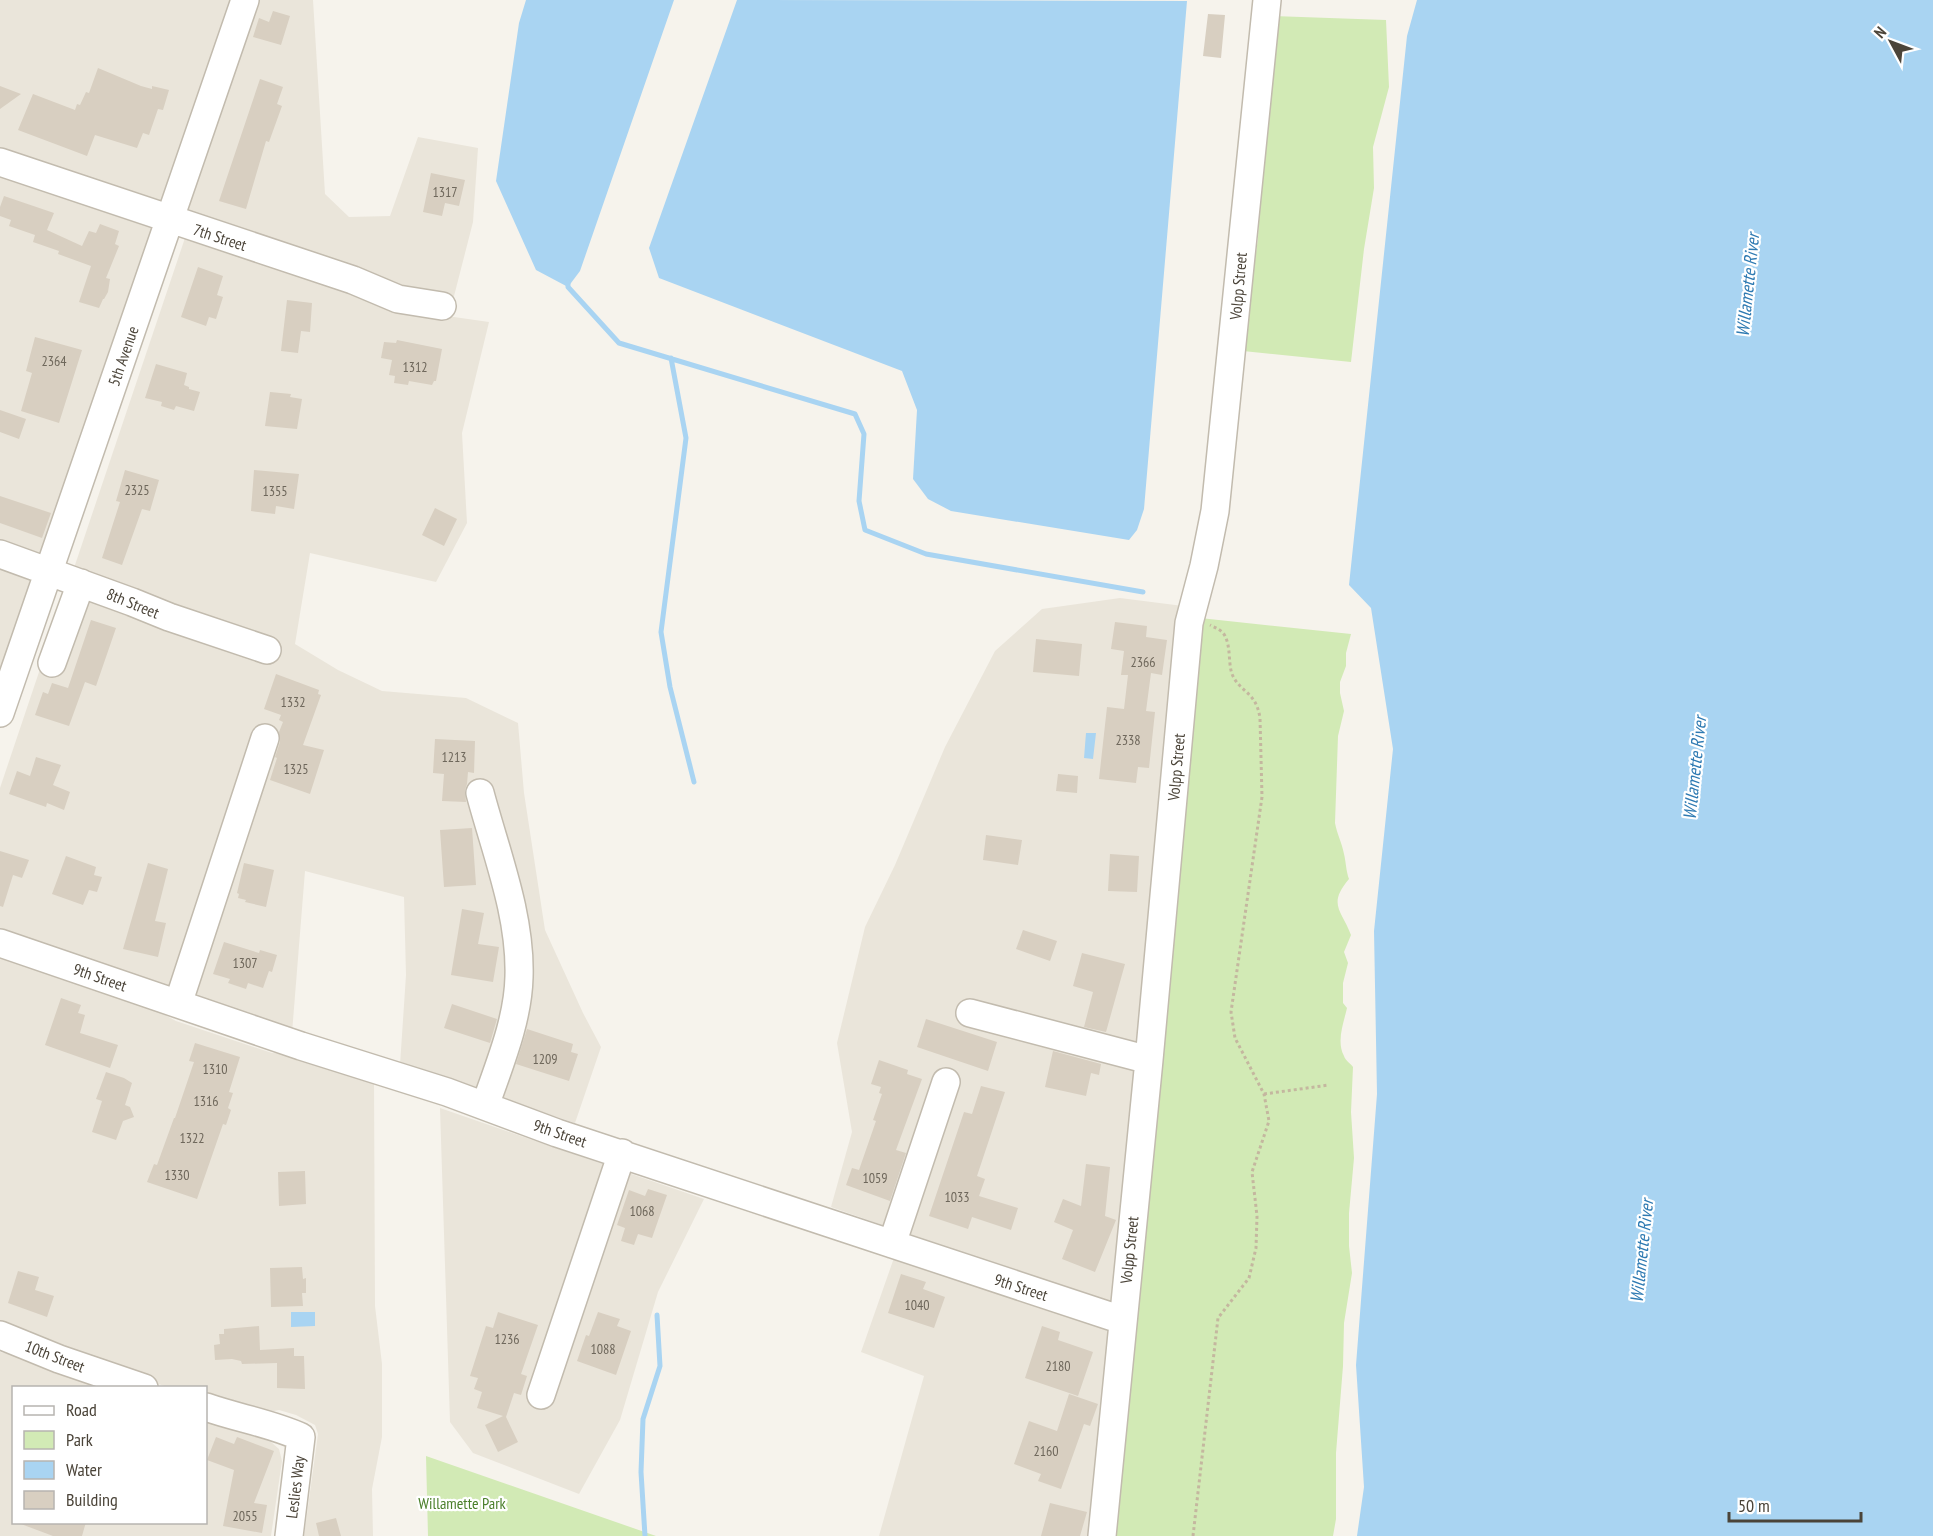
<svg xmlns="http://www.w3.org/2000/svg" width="1933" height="1536" font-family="'PT Sans Narrow',sans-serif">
  <rect width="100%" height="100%" fill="#f6f3ec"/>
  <path fill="#eae5da" d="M 0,0 L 238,0 L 162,201 L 0,147 Z
    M 255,0 L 313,0 L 325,194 L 349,217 L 390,216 L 418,137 L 478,148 L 473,222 L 453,300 L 425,298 L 183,212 Z
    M 0,173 L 155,227 L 47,546 L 38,554 L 0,541 Z
    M 186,235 L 405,310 L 489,322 L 462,433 L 467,523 L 436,582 L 310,553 L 295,644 L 338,670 L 382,691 L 466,698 L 518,723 L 524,793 L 545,930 L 583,1013 L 601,1047 L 575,1123 L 400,1065 L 406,975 L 404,897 L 305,871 L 292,1033 L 0,932 L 0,788 Z
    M 0,565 L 26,574 L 30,580 L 0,678 Z
    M 1120,598 L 1183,606 L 1117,1304 L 1091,1301 L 940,1252 L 911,1235 L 831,1207 L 852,1132 L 837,1043 L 865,927 L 895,865 L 945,747 L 995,651 L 1042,609 Z
    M 0,952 L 132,997 L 176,1021 L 272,1053 L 296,1054 L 374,1080 L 375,1306 L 382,1364 L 382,1437 L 372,1489 L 373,1536 L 304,1536 L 318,1434 L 315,1425 L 296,1415 L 279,1410 L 264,1413 L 206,1399 L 206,1388 L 168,1387 L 135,1377 L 0,1326 Z
    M 440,1108 L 704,1199 L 658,1292 L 620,1420 L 579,1494 L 473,1453 L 450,1422 Z
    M 895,1255 L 1097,1322 L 1110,1334 L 1094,1536 L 879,1536 L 924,1376 L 861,1352 Z
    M 0,1352 L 42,1361 L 119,1387 L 14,1388 L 14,1522 L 206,1522 L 206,1420 L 271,1442 L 279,1449 L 282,1461 L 271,1536 L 0,1536 Z"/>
  <path fill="#d2eab5" d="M 1273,16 L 1386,20 L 1389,87 L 1373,147 L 1374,188 L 1364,249 L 1351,362 L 1243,351 L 1258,238 L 1262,136 Z
    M 1200,618 L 1351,634 L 1346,653 L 1346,666 L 1340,682 L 1340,693 L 1344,711 L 1338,736 L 1335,823 C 1337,834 1342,843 1344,854 C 1346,862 1346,871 1349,879 C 1327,905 1342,910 1351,935 L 1344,952 L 1348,963 L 1343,983 L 1343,1003 L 1347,1008 C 1344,1022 1336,1041 1344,1056 C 1345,1060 1351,1064 1353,1067 L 1351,1112 L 1354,1158 L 1349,1213 L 1349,1246 L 1352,1273 L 1344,1323 L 1343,1366 L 1336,1453 L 1336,1519 L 1333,1536 L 1115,1536 Z
    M 426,1456 L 656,1536 L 428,1536 Z"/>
  <path fill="#a9d4f2" d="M 526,0 L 674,0 L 580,271 L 568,287 L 536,270 L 496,181 L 519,23 Z
    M 737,0 L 1187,1 L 1144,509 L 1137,530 L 1129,540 L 951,511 L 928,499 L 913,479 L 917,410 L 902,371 L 659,278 L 649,248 Z
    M 1417,0 L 1933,0 L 1933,1536 L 1357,1536 L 1364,1487 L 1356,1365 L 1377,1094 L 1374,931 L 1393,749 L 1371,608 L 1349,585 L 1407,36 Z
    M 1086,733 L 1096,733 L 1093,759 L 1084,758 Z
    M 291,1312 L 315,1312 L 315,1326 L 291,1327 Z"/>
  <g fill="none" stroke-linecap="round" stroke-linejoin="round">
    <path stroke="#a9d4f2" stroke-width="5" d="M 568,282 L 568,287 L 619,343 L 855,414 L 864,434 L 859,501 L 865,530 L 926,554 L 1143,592
      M 671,358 L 686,438 L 661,632 L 670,687 L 694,782
      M 645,1536 L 641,1472 L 643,1419 L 660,1366 L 657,1315"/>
  </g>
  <path fill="#d8cfc1" d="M 273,11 L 290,16 L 281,45 L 253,37 L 259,18 L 269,22 Z
    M 1208,14 L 1225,15 L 1221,58 L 1203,56 Z
    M 98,68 L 141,86 L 152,89 L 152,86 L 169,90 L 163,110 L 158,109 L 149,135 L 143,133 L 137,148 L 95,135 L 87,156 L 18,130 L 33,94 L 75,110 L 77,104 L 80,105 L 86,92 L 89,93 Z
    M 260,79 L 283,87 L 277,104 L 282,106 L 269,142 L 266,141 L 246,209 L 219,201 Z
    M 0,86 L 21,94 L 0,109 Z
    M 431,173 L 465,180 L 459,206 L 445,203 L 442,216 L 423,212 Z
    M 4,196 L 54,213 L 47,230 L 82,246 L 89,231 L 96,233 L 100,224 L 119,231 L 115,244 L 119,246 L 106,278 L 110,279 L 108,292 L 104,299 L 103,299 L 99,308 L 79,302 L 91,266 L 58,254 L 59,251 L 33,242 L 35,235 L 9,226 L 11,220 L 0,216 L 0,207 Z
    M 198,267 L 223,276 L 217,295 L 223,297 L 216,319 L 209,317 L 206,326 L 181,317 Z
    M 287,300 L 312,303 L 310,332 L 301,331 L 298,353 L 281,351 Z
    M 35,337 L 82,350 L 59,423 L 21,411 L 32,373 L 26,371 Z
    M 397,340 L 442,349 L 436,381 L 434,381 L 432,385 L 409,381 L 408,385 L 394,383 L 395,376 L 389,375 L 392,360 L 381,358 L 384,342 L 396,343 Z
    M 156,364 L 187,373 L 184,385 L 189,387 L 189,389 L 200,392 L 194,411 L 176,406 L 174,410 L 161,406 L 162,402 L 145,398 Z
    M 270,392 L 291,394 L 290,397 L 302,399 L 297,429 L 265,426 Z
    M 0,410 L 26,419 L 19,439 L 0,432 Z
    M 125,470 L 159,480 L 150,511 L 142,509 L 122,565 L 102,558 L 120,502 L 116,501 Z
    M 254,470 L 299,474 L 294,509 L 276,506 L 275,514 L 251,511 Z
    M 0,496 L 51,513 L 42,538 L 0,523 Z
    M 435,508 L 457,519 L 444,546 L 422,535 Z
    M 91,620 L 116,628 L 96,686 L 85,682 L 69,726 L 35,715 L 43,692 L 48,694 L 52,683 L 68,688 Z
    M 1115,622 L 1147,626 L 1146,637 L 1167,640 L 1162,675 L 1151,673 L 1146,711 L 1155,712 L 1149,768 L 1138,767 L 1136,783 L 1099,779 L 1107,707 L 1124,709 L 1128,675 L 1121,675 L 1124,651 L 1111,649 Z
    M 1036,639 L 1082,644 L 1079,676 L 1033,672 Z
    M 276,674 L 319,690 L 318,694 L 321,695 L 303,745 L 324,750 L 310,794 L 270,780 L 277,758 L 275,757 L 280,742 L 279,732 L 283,722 L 279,720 L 281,715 L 264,709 Z
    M 435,739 L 475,741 L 474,773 L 468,772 L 467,784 L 465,790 L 466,802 L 442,801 L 444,774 L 433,773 Z
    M 36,757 L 61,765 L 53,785 L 70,792 L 64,810 L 47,803 L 46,807 L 9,794 L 17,771 L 30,776 Z
    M 1058,774 L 1078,776 L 1077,793 L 1056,791 Z
    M 472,828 L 476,885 L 444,887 L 440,830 Z
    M 986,835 L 1022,840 L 1018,865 L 983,860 Z
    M 0,851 L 29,860 L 22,878 L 13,875 L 3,907 L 0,906 Z
    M 1110,854 L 1139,856 L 1137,892 L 1108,891 Z
    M 66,856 L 96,867 L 94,875 L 102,877 L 97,892 L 89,890 L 83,905 L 52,894 Z
    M 148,863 L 168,869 L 155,921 L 166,923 L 158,957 L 123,949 Z
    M 244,863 L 274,870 L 266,907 L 245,902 L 246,900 L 238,898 L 239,894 L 237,893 Z
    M 462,909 L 484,913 L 478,944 L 499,947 L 493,982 L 451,975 Z
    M 1023,930 L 1057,941 L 1050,961 L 1016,949 Z
    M 224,942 L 259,953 L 260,950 L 277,955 L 272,972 L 269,971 L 263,988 L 248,983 L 246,989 L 228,983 L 230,979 L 213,974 Z
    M 1082,953 L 1125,964 L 1106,1032 L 1084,1027 L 1093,992 L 1073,986 Z
    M 61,998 L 81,1005 L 78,1013 L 85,1015 L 80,1033 L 118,1045 L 110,1068 L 45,1045 Z
    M 452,1004 L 497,1019 L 490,1043 L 444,1028 Z
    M 926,1019 L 997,1042 L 988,1071 L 917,1047 Z
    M 527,1029 L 573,1044 L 571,1052 L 578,1054 L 569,1081 L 516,1064 Z
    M 195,1043 L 240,1057 L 229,1092 L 233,1093 L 228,1108 L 231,1110 L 226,1125 L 223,1124 L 197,1199 L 147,1182 L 154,1164 L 157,1165 L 174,1118 L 175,1118 L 194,1062 L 189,1061 Z
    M 1053,1051 L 1101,1064 L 1099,1075 L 1091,1073 L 1086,1096 L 1045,1087 Z
    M 879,1060 L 908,1070 L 907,1074 L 922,1079 L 896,1150 L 906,1153 L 890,1201 L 846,1185 L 852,1168 L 859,1170 L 876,1121 L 873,1120 L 882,1094 L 879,1093 L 881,1087 L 871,1084 Z
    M 106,1072 L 124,1078 L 132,1083 L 125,1105 L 130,1107 L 134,1117 L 123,1121 L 116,1140 L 92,1132 L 102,1101 L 96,1099 Z
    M 981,1086 L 1005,1092 L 977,1176 L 985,1179 L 979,1196 L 1018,1208 L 1011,1230 L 972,1217 L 968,1229 L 929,1216 L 964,1112 L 972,1114 Z
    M 1086,1164 L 1110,1167 L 1105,1216 L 1116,1220 L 1095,1272 L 1062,1259 L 1073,1230 L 1054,1222 L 1063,1199 L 1081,1206 Z
    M 305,1171 L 306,1204 L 279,1206 L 278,1172 Z
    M 648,1189 L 667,1195 L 652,1238 L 638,1234 L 634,1245 L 621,1241 L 625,1228 L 617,1225 L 629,1190 L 645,1196 Z
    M 302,1267 L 303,1279 L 306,1278 L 306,1293 L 302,1293 L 303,1306 L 271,1307 L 270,1268 Z
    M 18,1271 L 39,1277 L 35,1290 L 54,1296 L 47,1317 L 8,1303 Z
    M 901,1274 L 926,1282 L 923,1289 L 945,1297 L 934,1328 L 888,1313 Z
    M 498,1312 L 538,1325 L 521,1374 L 527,1376 L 521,1395 L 514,1393 L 506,1417 L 518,1442 L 498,1452 L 485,1425 L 503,1416 L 477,1408 L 482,1392 L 474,1389 L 478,1378 L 470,1376 L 486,1326 L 493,1328 Z
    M 598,1312 L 620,1319 L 617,1326 L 631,1331 L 616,1375 L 577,1361 L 586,1335 L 589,1336 Z
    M 259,1326 L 260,1350 L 294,1348 L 294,1356 L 304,1356 L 305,1389 L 277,1388 L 277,1363 L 242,1364 L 241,1361 L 232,1359 L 215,1360 L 214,1345 L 220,1344 L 219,1334 L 224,1334 L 224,1329 Z
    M 1042,1326 L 1060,1332 L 1058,1340 L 1093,1352 L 1078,1396 L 1025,1378 Z
    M 1069,1394 L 1098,1404 L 1090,1426 L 1084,1424 L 1061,1489 L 1038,1481 L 1041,1474 L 1014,1464 L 1029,1421 L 1057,1431 Z
    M 216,1437 L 234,1444 L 237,1437 L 274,1451 L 254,1503 L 267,1505 L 262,1533 L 223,1526 L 234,1470 L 207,1460 Z
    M 1050,1503 L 1087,1512 L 1080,1536 L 1041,1536 Z
    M 336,1518 L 341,1536 L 319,1536 L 316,1523 Z
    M 21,1522 L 86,1522 L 82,1536 L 53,1536 L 21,1524 Z"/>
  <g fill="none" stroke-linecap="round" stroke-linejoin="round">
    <defs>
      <path id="minor" d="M 0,162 L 353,280 L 398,299 L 442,306
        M 0,554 L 132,602 L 169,617 L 267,650
        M 52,663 L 81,583
        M 0,713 L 245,0
        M 480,793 C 496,853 521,915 519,977 C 518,1021 499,1065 485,1106
        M 0,943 L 301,1046 L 447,1092 L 557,1133 L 1122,1320
        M 178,1004 L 265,738
        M 970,1013 L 1149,1060
        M 892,1244 L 946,1082
        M 0,1335 L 59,1359 L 144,1388
        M 541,1395 L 622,1153
        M 206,1407 C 237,1418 270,1423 301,1437 L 289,1536
        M 1102,1536 L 1149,1060 L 1189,623 L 1204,566 L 1215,511 L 1267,0"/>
    </defs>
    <use href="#minor" stroke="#c2bbae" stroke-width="30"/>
    <path stroke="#c4b79f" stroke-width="3" stroke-dasharray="3 3" stroke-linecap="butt" d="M 1264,1094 L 1329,1085
      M 1193,1536 L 1218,1318 L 1249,1278 L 1256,1248 L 1257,1216 L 1252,1172 L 1269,1121 L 1264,1094 L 1235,1038 L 1231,1012 L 1262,797 L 1260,718 C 1256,691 1240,693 1232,674 C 1228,662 1231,648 1225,636 C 1222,630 1216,628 1210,625"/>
    <use href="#minor" stroke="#fff" stroke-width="27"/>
  </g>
  <g text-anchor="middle" stroke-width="4.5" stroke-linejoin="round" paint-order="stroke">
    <g font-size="14" fill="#6e675b">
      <text x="445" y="197">1317</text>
      <text x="54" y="366">2364</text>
      <text x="415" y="372">1312</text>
      <text x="137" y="495">2325</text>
      <text x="275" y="496">1355</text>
      <text x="1143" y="667">2366</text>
      <text x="293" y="707">1332</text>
      <text x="1128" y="745">2338</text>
      <text x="454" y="762">1213</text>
      <text x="296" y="774">1325</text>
      <text x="245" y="968">1307</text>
      <text x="545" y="1064">1209</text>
      <text x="215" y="1074">1310</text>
      <text x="206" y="1106">1316</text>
      <text x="192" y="1143">1322</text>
      <text x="177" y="1180">1330</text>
      <text x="875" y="1183">1059</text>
      <text x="957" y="1202">1033</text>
      <text x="642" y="1216">1068</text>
      <text x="917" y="1310">1040</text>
      <text x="507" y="1344">1236</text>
      <text x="603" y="1354">1088</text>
      <text x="1058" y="1371">2180</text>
      <text x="1046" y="1456">2160</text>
      <text x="245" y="1521">2055</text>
    </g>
    <g font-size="16" fill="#4b4439" stroke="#fff">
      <text transform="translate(220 237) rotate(18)" y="6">7th Street</text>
      <text transform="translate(1238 286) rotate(-85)" y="6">Volpp Street</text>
      <text transform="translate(123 356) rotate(-71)" y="6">5th Avenue</text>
      <text transform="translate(133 603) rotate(22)" y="6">8th Street</text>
      <text transform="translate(1176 767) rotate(-85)" y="6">Volpp Street</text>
      <text transform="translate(100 977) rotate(19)" y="6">9th Street</text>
      <text transform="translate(560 1133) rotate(19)" y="6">9th Street</text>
      <text transform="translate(1129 1250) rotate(-84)" y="6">Volpp Street</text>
      <text transform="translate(1021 1287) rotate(18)" y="6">9th Street</text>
      <text transform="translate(55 1356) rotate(21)" y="6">10th Street</text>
      <text transform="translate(295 1487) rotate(-83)" y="6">Leslies Way</text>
    </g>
    <g font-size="16" fill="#4a7f2a" stroke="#fff">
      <text x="462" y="1509">Willamette Park</text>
    </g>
    <g font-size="18" font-style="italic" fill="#2e7ab2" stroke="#fff">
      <text transform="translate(1748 285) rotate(-84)" y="6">Willamette River</text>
      <text transform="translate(1695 768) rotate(-84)" y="6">Willamette River</text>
      <text transform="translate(1642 1251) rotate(-84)" y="6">Willamette River</text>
    </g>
  </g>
  <rect x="12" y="1386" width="195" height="138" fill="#ffffff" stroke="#b7b4b0" stroke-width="1.5"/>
  <rect x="24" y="1406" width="30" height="9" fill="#ffffff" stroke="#b7b4b0" stroke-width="1.5"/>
  <text x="66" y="1416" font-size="18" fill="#4b4439">Road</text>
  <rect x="24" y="1431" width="30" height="18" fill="#d2eab5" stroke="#b7b4b0" stroke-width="1.5"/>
  <text x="66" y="1446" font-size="18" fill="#4b4439">Park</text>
  <rect x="24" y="1461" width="30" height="18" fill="#a9d4f2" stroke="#b7b4b0" stroke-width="1.5"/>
  <text x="66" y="1476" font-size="18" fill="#4b4439">Water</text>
  <rect x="24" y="1491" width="30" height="18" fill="#d8cfc1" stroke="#b7b4b0" stroke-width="1.5"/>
  <text x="66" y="1506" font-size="18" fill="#4b4439">Building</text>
  <g transform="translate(1891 42) rotate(311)" stroke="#ffffff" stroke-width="4.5" paint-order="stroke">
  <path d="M0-4.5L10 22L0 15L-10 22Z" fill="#4b4439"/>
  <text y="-9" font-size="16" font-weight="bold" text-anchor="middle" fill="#4b4439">N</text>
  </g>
  <path d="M1729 1512v9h132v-9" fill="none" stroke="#4b4439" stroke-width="3"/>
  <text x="1738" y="1512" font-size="18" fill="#4b4439" stroke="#ffffff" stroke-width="4.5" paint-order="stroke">50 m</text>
</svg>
